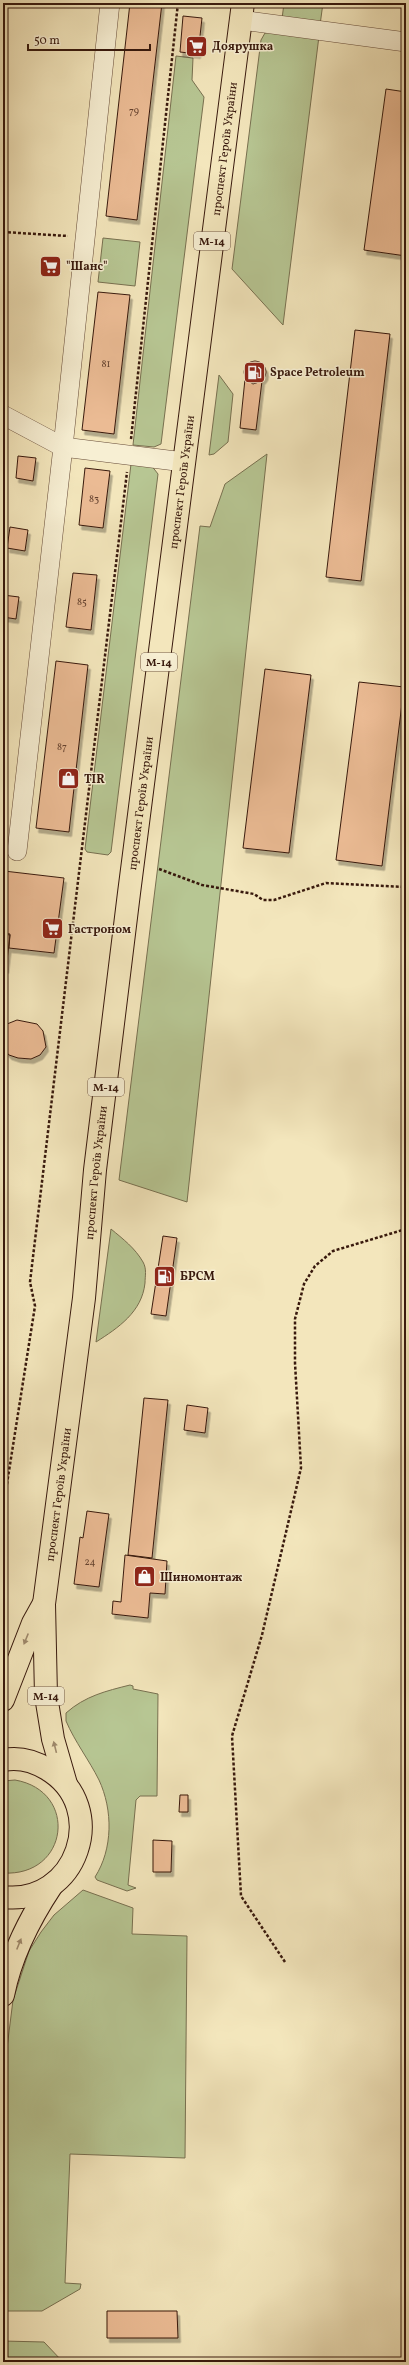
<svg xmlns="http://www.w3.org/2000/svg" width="409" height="2365" font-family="Vollkorn,serif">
  <defs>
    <filter id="shadow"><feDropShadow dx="2.5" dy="4.5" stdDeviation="0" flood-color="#0004"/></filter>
  </defs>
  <rect width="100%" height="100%" fill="#f3e6bc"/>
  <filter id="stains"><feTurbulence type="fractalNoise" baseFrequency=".005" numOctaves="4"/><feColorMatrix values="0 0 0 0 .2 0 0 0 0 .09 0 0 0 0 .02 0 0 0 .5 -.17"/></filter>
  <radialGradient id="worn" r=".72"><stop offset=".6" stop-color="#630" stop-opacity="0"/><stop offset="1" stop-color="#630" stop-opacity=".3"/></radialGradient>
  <path fill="#b7c693" stroke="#787050" d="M 284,3 L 323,3 L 320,25 L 282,19 Z
    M 274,31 L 319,36 L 283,325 L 232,269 L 261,40 L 265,33 Z
    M 176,56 L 193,58 L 192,80 L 204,97 L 161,444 L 154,447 L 133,445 Z
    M 103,238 L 140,242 L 135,286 L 98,282 Z
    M 219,375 L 233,394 L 228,442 L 214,454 L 209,455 Z
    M 267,454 L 187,1202 L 119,1180 L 200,526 L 210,527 L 225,484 Z
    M 131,464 L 151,465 L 158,474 L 111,852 L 108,855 L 87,852 L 85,849 Z
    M 111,1229 C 123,1239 135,1248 143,1262 C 147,1269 145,1276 145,1283 C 142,1312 118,1328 96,1342 Z
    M 130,1685 L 133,1686 L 133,1689 L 158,1694 L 157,1796 L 140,1796 L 136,1800 L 128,1885 L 136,1888 L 127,1891 L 97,1880 L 95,1877 C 113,1849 113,1810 99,1780 C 89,1760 75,1742 66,1721 L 66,1713 C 85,1696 106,1691 130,1685 Z
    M 15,1780 C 79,1791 69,1877 3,1873 L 3,1781 Z
    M 83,1890 L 133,1908 L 132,1934 L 187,1936 L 185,2158 L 70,2154 L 65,2283 L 81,2284 L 80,2289 L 42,2311 L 3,2311 L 3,2080 L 13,2000 L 29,1951 L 41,1932 L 54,1915 Z
    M 3,2341 L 44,2342 L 63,2362 L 3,2362 Z"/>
  <path fill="#ebbb94" stroke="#38190d" filter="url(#shadow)" d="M 130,3 L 162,3 L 137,220 L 106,216 Z
    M 183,16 L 202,18 L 198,54 L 180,52 Z
    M 386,89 L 406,92 L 406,256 L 364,250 Z
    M 98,292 L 130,295 L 114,434 L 82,430 Z
    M 355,330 L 390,334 L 361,581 L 326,577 Z
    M244 372a11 11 0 1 1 22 0a11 11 0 1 1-22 0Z
    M 245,379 L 253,384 L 262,381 L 256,430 L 240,428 Z
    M 18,456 L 36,458 L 33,481 L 16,478 Z
    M 85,468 L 110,471 L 103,528 L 79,525 Z
    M 10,527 L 28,530 L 25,551 L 7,548 Z
    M 73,573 L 97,575 L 91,630 L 66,627 Z
    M 3,595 L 19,597 L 16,619 L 3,617 Z
    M 56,661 L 88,665 L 69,832 L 36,828 Z
    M 265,669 L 311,675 L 289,853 L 243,848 Z
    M 359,682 L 404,687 L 382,866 L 336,860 Z
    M 4,871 L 64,878 L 54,953 L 9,948 L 10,934 L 3,933 Z
    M 3,934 L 10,935 L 6,969 L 3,968 Z
    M 17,1020 L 37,1024 L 43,1031 L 46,1047 L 40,1055 L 31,1059 L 18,1058 L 9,1055 L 3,1048 L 3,1030 L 7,1024 Z
    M 163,1236 L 177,1238 L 166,1316 L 151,1314 Z
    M 144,1398 L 168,1400 L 152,1558 L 128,1555 Z
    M 187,1405 L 208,1408 L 205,1433 L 184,1430 Z
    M 87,1511 L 109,1514 L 99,1587 L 74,1584 L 80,1537 L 83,1538 Z
    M 125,1555 L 167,1561 L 165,1594 L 150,1593 L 148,1618 L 112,1614 L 113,1601 L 121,1602 Z
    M 180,1795 L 188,1795 L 188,1812 L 179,1812 Z
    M 153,1840 L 172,1841 L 171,1872 L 153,1872 Z
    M 107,2311 L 177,2311 L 178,2338 L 107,2338 Z"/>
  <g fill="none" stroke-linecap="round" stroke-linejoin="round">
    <defs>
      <path id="minor" d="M 241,20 L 406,42
        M 3,415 L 63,447 L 184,462
        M 17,851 L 63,447 L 110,3"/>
      <g id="highway">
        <path d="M 3,1700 L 33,1623 L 43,1605"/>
        <path d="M 3,1760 C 18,1757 34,1761 47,1769 C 111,1807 77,1906 3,1897"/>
        <path id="s1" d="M 66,1784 L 53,1739 L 46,1696 L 44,1604 L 84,1298 L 95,1170 L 129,893 L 243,3"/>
        <path d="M 3,1995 C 11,1955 30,1918 52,1885"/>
      </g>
    </defs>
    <use href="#minor" stroke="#674c39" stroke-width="20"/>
    <use href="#highway" stroke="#38190d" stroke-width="24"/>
    <path stroke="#38190d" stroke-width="2.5" stroke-dasharray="3 2" stroke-linecap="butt" d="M 3,232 L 68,236
      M 131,439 L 178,3
      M 159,869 L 202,885 L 254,894 L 263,900 L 274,900 L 326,883 L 406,887
      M 3,1509 L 35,1306 L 30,1282 L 127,472
      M 285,1962 L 241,1896 L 232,1736 L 262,1635 L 301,1468 L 295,1363 L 295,1319 L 304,1284 L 315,1266 L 333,1251 L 406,1229"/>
    <use href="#minor" stroke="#f7efd3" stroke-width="19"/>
    <use href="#highway" stroke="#f3e6bc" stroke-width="22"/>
  </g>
  <defs><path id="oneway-solid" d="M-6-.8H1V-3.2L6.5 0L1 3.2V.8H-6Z"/></defs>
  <g fill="#9f8a6d">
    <use href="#oneway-solid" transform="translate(26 1639) rotate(112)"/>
    <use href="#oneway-solid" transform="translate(55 1747) rotate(-104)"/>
    <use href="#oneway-solid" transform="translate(19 1944) rotate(-68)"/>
  </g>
  <defs>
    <symbol id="supermarket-square" viewBox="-11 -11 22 22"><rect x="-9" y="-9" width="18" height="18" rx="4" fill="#8f2418" stroke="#f7efd3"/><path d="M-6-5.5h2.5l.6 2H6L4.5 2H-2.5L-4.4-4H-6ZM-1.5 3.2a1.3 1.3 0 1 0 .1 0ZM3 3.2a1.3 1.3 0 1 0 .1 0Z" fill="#fff"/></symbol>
    <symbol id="fuel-square" viewBox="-11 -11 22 22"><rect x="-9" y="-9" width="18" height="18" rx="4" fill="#8f2418" stroke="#f7efd3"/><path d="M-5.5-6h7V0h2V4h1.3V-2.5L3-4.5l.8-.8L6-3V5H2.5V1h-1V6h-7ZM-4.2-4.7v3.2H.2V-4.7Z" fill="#fff"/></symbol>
    <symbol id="shop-square" viewBox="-11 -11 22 22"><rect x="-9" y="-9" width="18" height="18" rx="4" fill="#8f2418" stroke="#f7efd3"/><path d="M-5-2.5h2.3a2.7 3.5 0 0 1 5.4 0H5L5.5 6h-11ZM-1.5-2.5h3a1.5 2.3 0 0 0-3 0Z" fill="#fff"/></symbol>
  </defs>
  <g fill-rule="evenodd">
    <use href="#supermarket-square" x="184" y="34" width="25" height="25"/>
    <use href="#supermarket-square" x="38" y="254" width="25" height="25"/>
    <use href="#fuel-square" x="242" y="360" width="25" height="25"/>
    <use href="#shop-square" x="56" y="766" width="25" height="25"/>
    <use href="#supermarket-square" x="40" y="916" width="25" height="25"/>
    <use href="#fuel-square" x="152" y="1264" width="25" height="25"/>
    <use href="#shop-square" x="132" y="1564" width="25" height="25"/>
  </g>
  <g text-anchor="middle" stroke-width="3" stroke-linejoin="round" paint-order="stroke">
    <g font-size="10" fill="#65422f">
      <text x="134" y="114">79</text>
      <text x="106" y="367">81</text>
      <text x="94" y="502">83</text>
      <text x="82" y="605">85</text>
      <text x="62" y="750">87</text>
      <text x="90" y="1565">24</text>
    </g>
    <g fill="#f7efd3" stroke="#715948" stroke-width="1">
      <rect x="194" y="232" width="36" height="18" rx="3"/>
      <rect x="141" y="653" width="36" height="18" rx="3"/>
      <rect x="88" y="1078" width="36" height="18" rx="3"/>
      <rect x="28" y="1687" width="36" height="18" rx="3"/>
    </g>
    <g font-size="11" font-weight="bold" fill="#38190d">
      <text x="212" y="245">М-14</text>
      <text x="159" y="666">М-14</text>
      <text x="106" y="1091">М-14</text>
      <text x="46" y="1700">М-14</text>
    </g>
    <g font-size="12" font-weight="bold" fill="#38190d" stroke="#f7efd3" text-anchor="start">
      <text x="212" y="50">Доярушка</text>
      <text x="66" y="270">"Шанс"</text>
      <text x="270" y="376">Space Petroleum</text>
      <text x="84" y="783">TIR</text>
      <text x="68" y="933">Гастроном</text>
      <text x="180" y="1280">БРСМ</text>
      <text x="160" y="1581">Шиномонтаж</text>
    </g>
    <g font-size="12" fill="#38190d" stroke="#f7efd3">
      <text dy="4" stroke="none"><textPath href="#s1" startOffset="1649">проспект Героїв України</textPath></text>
      <text dy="4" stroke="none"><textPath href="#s1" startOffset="1313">проспект Героїв України</textPath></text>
      <text dy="4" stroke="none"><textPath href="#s1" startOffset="989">проспект Героїв України</textPath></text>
      <text dy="4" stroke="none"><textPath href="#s1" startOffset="617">проспект Героїв України</textPath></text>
      <text dy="4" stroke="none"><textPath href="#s1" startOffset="293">проспект Героїв України</textPath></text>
    </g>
  </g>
  <rect width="409" height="2365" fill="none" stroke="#f3e6bc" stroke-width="16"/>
  <rect x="4" y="4" width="401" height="2357" fill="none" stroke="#38190d" stroke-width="2"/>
  <rect x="8" y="8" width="393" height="2349" fill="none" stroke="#38190d"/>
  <path d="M28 44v6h122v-6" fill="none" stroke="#38190d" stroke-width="2"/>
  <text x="34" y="44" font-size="12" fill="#38190d" stroke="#f7efd3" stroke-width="3" paint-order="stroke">50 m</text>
  <rect width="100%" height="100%" filter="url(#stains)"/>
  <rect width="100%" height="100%" fill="url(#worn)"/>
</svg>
